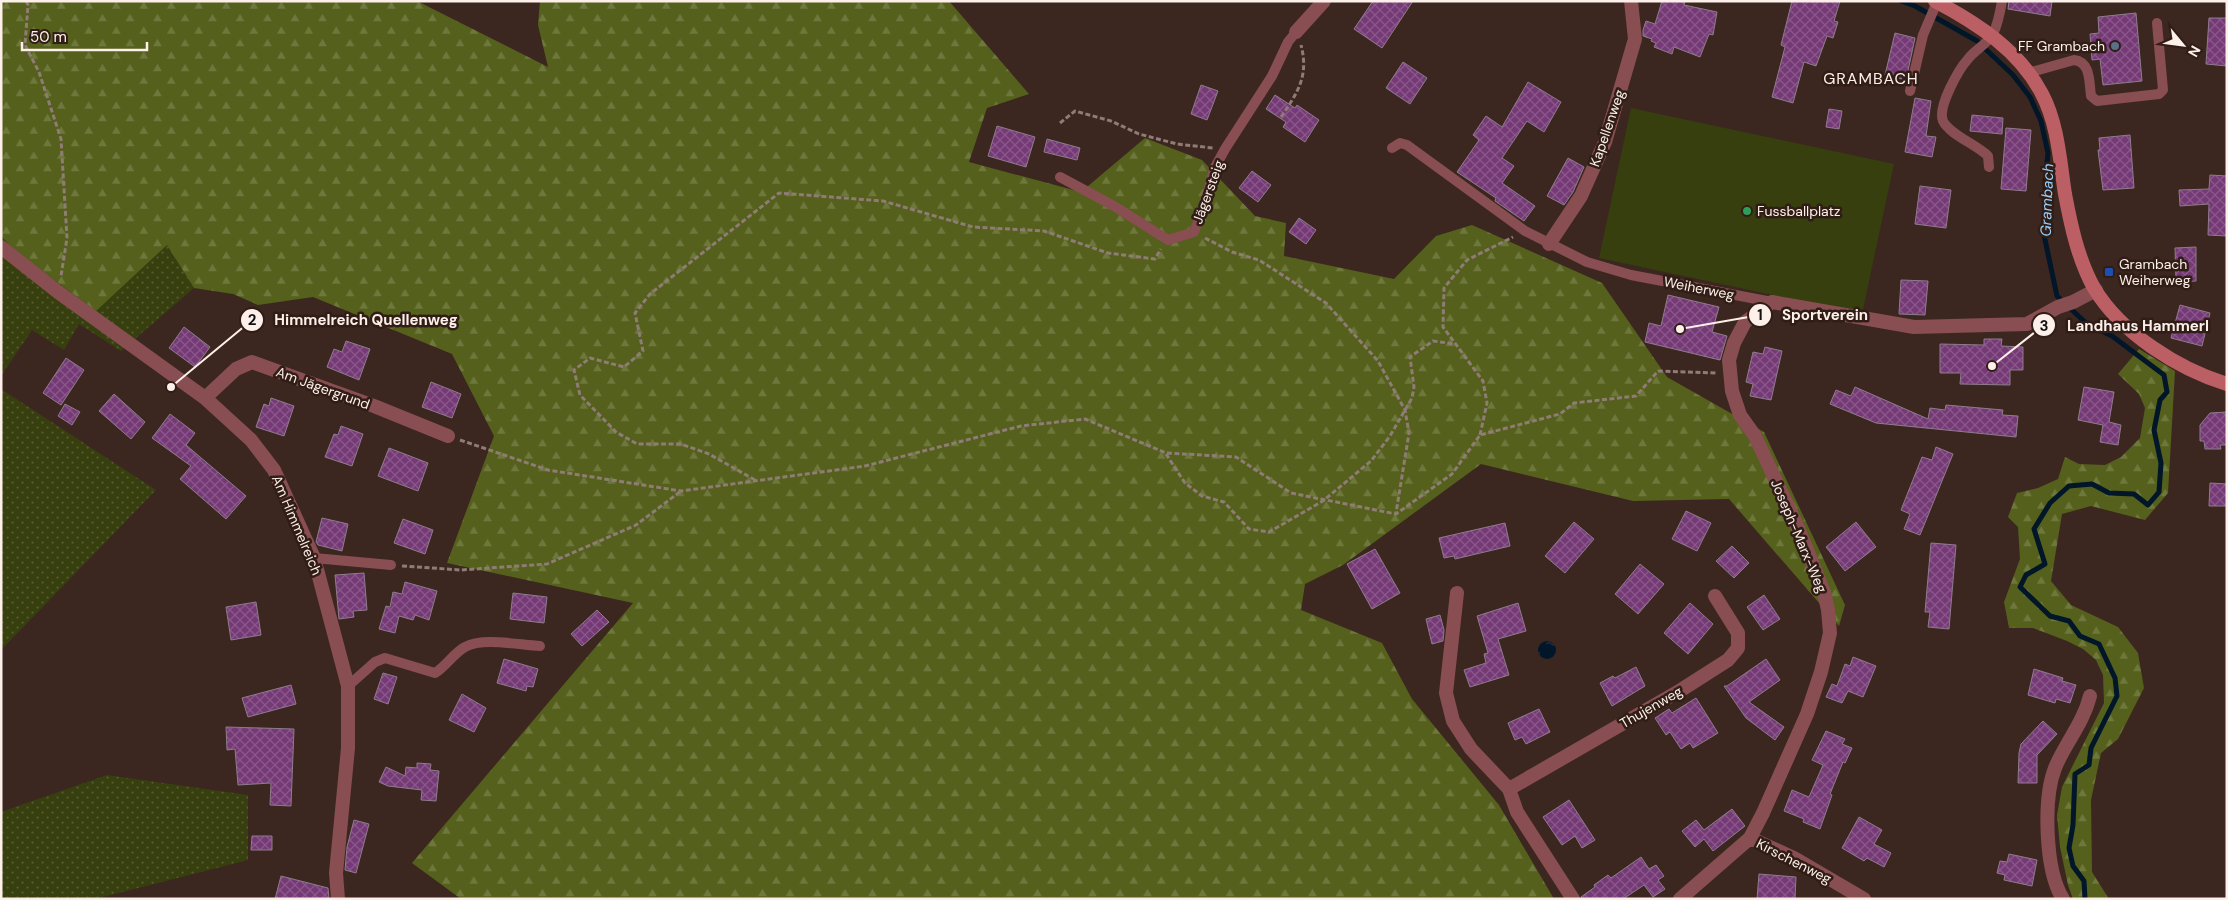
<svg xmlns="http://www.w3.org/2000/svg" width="2228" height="900" font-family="'DM Sans',sans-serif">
  <defs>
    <pattern id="grass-dots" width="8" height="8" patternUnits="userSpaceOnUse" patternTransform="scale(1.25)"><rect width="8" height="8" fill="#373f0f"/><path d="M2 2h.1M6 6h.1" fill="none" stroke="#555b32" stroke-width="1.8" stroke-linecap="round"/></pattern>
    <pattern id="forest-firs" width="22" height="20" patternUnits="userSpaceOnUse" patternTransform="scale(1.25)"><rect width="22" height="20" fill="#54601b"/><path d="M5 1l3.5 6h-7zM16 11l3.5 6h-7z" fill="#6e773c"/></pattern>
    <pattern id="water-ripples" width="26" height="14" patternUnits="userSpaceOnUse" patternTransform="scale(1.25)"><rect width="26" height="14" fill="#011628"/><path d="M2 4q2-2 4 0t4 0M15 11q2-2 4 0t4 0" fill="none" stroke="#273847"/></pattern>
    <pattern id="building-cross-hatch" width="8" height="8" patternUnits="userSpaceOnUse" patternTransform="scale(1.25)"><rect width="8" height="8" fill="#753a76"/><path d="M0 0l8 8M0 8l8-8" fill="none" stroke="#8a578a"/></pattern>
  </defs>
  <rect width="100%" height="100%" fill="#3b271f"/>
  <path fill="url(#grass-dots)" d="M 1,236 L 15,251 L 167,244 L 194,288 L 121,351 L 79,324 L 64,350 L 32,330 L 1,376 Z
    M 1,389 L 156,490 L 1,650 Z
    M 107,775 L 248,795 L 248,860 L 95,899 L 1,899 L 1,812 Z"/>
  <path fill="url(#forest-firs)" d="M 1,1 L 417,1 L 548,67 L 538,25 L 540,1 L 949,1 L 1029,94 L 987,108 L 969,162 L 1081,192 L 1145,138 L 1202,160 L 1255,216 L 1286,223 L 1284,256 L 1394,279 L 1436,236 L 1472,225 L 1602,283 L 1667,377 L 1764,432 L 1845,605 L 1839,626 L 1729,499 L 1633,501 L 1481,464 L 1343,565 L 1305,584 L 1301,610 L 1382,643 L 1412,699 L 1499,805 L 1554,899 L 461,899 L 412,863 L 633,603 L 447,563 L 494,436 L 452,354 L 313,297 L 258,305 L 233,294 L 194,288 L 167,245 L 96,311 L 15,251 L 1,236 Z
    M 2139,349 L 2175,371 L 2168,493 L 2145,520 L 2091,506 L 2062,514 L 2051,581 L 2071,605 L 2118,627 L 2138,653 L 2144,688 L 2118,739 L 2101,753 L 2091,800 L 2092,872 L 2109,899 L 2073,899 L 2068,885 L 2060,847 L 2057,815 L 2062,787 L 2104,703 L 2103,675 L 2096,660 L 2083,649 L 2067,641 L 2033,628 L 2009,628 L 2004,602 L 2020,559 L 2018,527 L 2008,517 L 2017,493 L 2038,488 L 2058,479 L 2065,457 L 2079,464 L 2105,465 L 2121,457 L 2140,438 L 2145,408 L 2139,394 L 2118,374 Z"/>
  <path fill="#373f0f" d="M 1631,108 L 1894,164 L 1862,314 L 1599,258 Z"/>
  <path fill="url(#water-ripples)" d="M1538 650a9 9 0 1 1 18 0a9 9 0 1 1-18 0Z"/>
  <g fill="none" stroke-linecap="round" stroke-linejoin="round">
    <path stroke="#011628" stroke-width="5" d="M 1901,1 L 1915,6 L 1977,41 L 2013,75 L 2030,97 L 2041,121 L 2048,153 L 2045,184 L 2049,213 L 2044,235 L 2057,296 L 2087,324 L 2112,336 L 2164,375 L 2167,392 L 2160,400 L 2154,430 L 2161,463 L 2159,492 L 2148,505 L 2134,494 L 2109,493 L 2092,484 L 2069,486 L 2050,503 L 2034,529 L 2045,564 L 2026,575 L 2020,587 L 2050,616 L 2069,621 L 2080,636 L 2099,644 L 2115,678 L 2117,696 L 2091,748 L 2089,765 L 2075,774 L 2073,825 L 2069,848 L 2073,866 L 2084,881 L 2085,899"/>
  </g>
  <path fill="url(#building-cross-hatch)" stroke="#8e7c8d" d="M 1373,1 L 1413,1 L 1382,48 L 1354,29 Z
    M 1662,1 L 1685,1 L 1684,5 L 1717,12 L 1713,35 L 1709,34 L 1700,57 L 1674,47 L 1672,54 L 1654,47 L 1656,43 L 1651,41 L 1652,39 L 1643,36 L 1643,30 L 1646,21 L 1655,24 Z
    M 1792,1 L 1840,1 L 1834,21 L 1838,22 L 1833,38 L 1827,36 L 1816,66 L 1804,62 L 1793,103 L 1772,97 L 1785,47 L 1781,45 Z
    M 2009,1 L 2052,1 L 2050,16 L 2008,9 Z
    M 2136,13 L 2142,81 L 2103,85 L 2100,59 L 2092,60 L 2090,34 L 2099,33 L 2098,17 Z
    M 2209,18 L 2227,18 L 2227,66 L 2206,64 Z
    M 1895,33 L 1915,38 L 1906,80 L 1885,75 Z
    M 1403,62 L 1427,78 L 1410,104 L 1386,88 Z
    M 1528,82 L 1561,102 L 1544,132 L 1527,121 L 1502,158 L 1514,166 L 1502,183 L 1535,206 L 1524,221 L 1495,201 L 1496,198 L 1457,172 L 1479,140 L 1473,135 L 1486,116 L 1502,127 Z
    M 1201,85 L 1218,91 L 1207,120 L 1191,114 Z
    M 1275,95 L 1295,108 L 1297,105 L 1319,120 L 1305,142 L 1283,127 L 1286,122 L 1266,109 Z
    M 1915,98 L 1931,101 L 1926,136 L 1936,137 L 1932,157 L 1905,152 Z
    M 1829,109 L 1842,111 L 1839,129 L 1826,127 Z
    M 1972,115 L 2003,118 L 2002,134 L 1970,131 Z
    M 997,126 L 1035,137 L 1026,167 L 988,156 Z
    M 2006,128 L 2031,130 L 2026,191 L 2001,189 Z
    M 2130,135 L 2134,188 L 2103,190 L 2098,150 L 2100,150 L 2099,138 Z
    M 1047,139 L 1080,148 L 1077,160 L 1044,152 Z
    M 1568,158 L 1584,167 L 1573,192 L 1564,205 L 1547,196 Z
    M 1252,171 L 1271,185 L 1258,202 L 1239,188 Z
    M 2210,175 L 2227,176 L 2227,236 L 2208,235 L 2209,204 L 2180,206 L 2179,190 L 2209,189 Z
    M 1920,186 L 1951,190 L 1946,228 L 1915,224 Z
    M 1299,218 L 1316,230 L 1306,244 L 1289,232 Z
    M 2196,247 L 2196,281 L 2176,282 L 2175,248 Z
    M 1901,280 L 1928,281 L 1925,315 L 1899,314 Z
    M 1668,295 L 1719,307 L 1712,332 L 1727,336 L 1720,360 L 1645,342 L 1649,323 L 1661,326 Z
    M 2180,305 L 2210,313 L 2202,346 L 2171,338 Z
    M 184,327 L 210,347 L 195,367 L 169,348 Z
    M 1984,339 L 2002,339 L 2001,346 L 2023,347 L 2023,370 L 2010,370 L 2010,385 L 1960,384 L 1961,373 L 1940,373 L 1940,344 L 1984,345 Z
    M 346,341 L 370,349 L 359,380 L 327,367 L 334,349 L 342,352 Z
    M 1765,347 L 1782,351 L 1771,400 L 1750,396 L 1753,384 L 1746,382 L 1753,352 L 1763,354 Z
    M 66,358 L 84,370 L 61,405 L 43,393 Z
    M 431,382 L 461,394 L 452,418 L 422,407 Z
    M 1855,387 L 1928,419 L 1930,408 L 1945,410 L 1946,405 L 2003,410 L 2002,415 L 2018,416 L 2016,437 L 1876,423 L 1830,404 L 1836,390 L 1851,396 Z
    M 2084,387 L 2114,392 L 2109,422 L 2121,425 L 2118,445 L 2100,442 L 2103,425 L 2078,420 Z
    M 114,394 L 145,422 L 131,439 L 99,411 Z
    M 271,398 L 294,406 L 284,436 L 256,427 L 264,404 L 269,406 Z
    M 65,404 L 80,412 L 72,425 L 58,416 Z
    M 2227,412 L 2227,445 L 2220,445 L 2221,449 L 2205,449 L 2204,441 L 2200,441 L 2200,425 L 2210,413 Z
    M 170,414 L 195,433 L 186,445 L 246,496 L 226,519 L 180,479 L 191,466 L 152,438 Z
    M 341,426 L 363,434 L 352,466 L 325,457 L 334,434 L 338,435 Z
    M 1936,447 L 1953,454 L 1920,535 L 1904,529 L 1910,514 L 1901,510 L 1922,457 L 1932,460 Z
    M 389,448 L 428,463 L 418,491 L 378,476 Z
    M 2210,483 L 2227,484 L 2227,506 L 2209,506 Z
    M 1686,511 L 1711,523 L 1697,551 L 1672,539 Z
    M 322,518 L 348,524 L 342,551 L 318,545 L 316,542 Z
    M 403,519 L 433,530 L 425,554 L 394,543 Z
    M 1574,522 L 1594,539 L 1565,573 L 1545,556 Z
    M 1856,522 L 1876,547 L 1845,571 L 1826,547 Z
    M 1505,523 L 1510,546 L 1455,559 L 1454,556 L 1444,558 L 1439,538 Z
    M 1931,543 L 1956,545 L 1949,629 L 1928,627 L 1930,612 L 1925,612 Z
    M 1732,546 L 1749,563 L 1734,578 L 1716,561 Z
    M 1375,549 L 1400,593 L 1372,609 L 1347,564 Z
    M 1640,564 L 1664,584 L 1638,614 L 1615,594 Z
    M 364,573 L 367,610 L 353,611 L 354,617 L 339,619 L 335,575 Z
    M 405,582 L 437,591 L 429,620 L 415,615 L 413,620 L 399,616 L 395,633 L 379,629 L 386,606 L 390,607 L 393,592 L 402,594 Z
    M 513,593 L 547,597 L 544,623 L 510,619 Z
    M 1764,595 L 1780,619 L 1763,630 L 1747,607 Z
    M 256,602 L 261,635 L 231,640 L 226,607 Z
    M 1518,603 L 1526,631 L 1498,639 L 1509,675 L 1470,687 L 1464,670 L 1486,663 L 1484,654 L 1488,653 L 1477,616 Z
    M 1690,603 L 1713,624 L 1688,654 L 1664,633 Z
    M 597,610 L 609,622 L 582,646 L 571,634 Z
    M 1440,615 L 1444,630 L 1443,641 L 1432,644 L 1426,619 Z
    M 1853,657 L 1876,666 L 1863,697 L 1848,691 L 1842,703 L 1826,697 L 1832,684 L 1837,686 L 1845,664 L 1850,666 Z
    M 504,659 L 538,669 L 533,687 L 527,686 L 526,691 L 497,683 Z
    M 1766,659 L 1780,680 L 1749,702 L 1784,727 L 1775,740 L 1746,718 L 1724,686 L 1727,686 Z
    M 1636,667 L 1645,686 L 1612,706 L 1600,683 L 1613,676 L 1615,678 Z
    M 2034,669 L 2063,678 L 2062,681 L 2076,685 L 2070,703 L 2056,699 L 2055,703 L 2028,695 Z
    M 383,673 L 397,677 L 388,704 L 374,699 Z
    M 291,685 L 296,704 L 248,717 L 242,698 Z
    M 462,694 L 486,708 L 474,732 L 449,720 Z
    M 1696,698 L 1718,733 L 1693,748 L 1690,743 L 1681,749 L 1670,732 L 1666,735 L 1655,718 L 1669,709 L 1672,713 Z
    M 1539,709 L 1550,732 L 1526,744 L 1522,737 L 1515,740 L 1508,723 Z
    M 2043,721 L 2057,734 L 2037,755 L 2037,783 L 2018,783 L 2019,753 L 2021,744 Z
    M 226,727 L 294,729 L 291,806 L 270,805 L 271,783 L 238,785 L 235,749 L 227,750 Z
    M 1826,731 L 1845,739 L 1842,744 L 1852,748 L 1845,763 L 1843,762 L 1830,794 L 1832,795 L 1820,829 L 1803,822 L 1804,819 L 1784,811 L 1792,790 L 1809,797 L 1823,765 L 1812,760 Z
    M 417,763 L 431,764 L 430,770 L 439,771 L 436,801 L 421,800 L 422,790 L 388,786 L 379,782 L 386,767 L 405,776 L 406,767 L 417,768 Z
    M 1569,800 L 1595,840 L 1582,848 L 1575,836 L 1562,845 L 1543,817 Z
    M 1732,809 L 1745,826 L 1713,851 L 1704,839 L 1695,847 L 1682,831 L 1696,820 L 1704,830 Z
    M 1859,817 L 1882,830 L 1874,844 L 1891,853 L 1884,867 L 1867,858 L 1864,861 L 1842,848 Z
    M 354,820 L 369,824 L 356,873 L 345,870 L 347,847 Z
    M 252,836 L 272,836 L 272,850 L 251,850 Z
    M 2009,854 L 2037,860 L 2032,886 L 2004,880 L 2005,875 L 1997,873 L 2000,861 L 2007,862 Z
    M 1641,857 L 1649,869 L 1656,865 L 1664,876 L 1658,880 L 1665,889 L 1653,897 L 1644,885 L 1623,899 L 1582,899 L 1581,897 L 1595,887 L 1594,885 L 1608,875 L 1611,878 Z
    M 1759,874 L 1796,877 L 1795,899 L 1757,899 Z
    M 281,876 L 328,888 L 329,899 L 275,899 Z"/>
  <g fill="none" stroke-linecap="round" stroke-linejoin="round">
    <path stroke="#8e7c75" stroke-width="3" stroke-dasharray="5 2.5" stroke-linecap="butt" d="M 26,1 L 28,5 L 25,45 L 39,72 L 61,139 L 67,238 L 61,276
      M 1281,117 C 1298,92 1309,76 1301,45
      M 1060,123 L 1075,111 L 1111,121 L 1139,134 L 1177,144 L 1213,148
      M 1205,238 L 1232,252 L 1259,260 L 1326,303 L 1378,361 L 1405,410 L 1409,433 L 1396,513
      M 1480,435 L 1487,403 L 1483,381 L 1443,327 L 1444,288 L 1467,260 L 1513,237
      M 460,440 L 548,470 L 681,491 L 865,466 L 1021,426 L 1085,419 L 1166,453 L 1236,457 L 1291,493 L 1396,514 L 1452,474 L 1480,435 L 1560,414 L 1574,403 L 1636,396 L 1658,371 L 1716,373
      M 1166,454 L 1185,483 L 1202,496 L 1224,502 L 1249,529 L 1269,532 L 1323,501 L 1371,461 L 1390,436 L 1412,398 L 1414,387 L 1410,357 L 1433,341 L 1455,344
      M 755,480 L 709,454 L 681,444 L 637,444 L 616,432 L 580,395 L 574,370 L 590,358 L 624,367 L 643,351 L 635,313 L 650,294 L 779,193 L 883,201 L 973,227 L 1044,231 L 1108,253 L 1155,259 L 1161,249
      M 402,566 L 461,570 L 547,564 L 636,525 L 681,491"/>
    <path stroke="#894e51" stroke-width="10" d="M 2028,73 L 2074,60 C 2091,62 2089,82 2091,96 L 2097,101 L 2159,94 L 2163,90 L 2157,23
      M 1910,91 L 1923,35 L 1937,2
      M 1392,148 L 1400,143 L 1407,145 L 1525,231 L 1587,262 L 1631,275 L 1772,302
      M 1989,167 L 1988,156 C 1977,145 1949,134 1943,121 C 1937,107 1959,69 1968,59 C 1975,50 1987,44 1993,34 C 1998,24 2000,13 2002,1
      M 1060,177 L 1114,206 L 1168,240 L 1194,232 L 1204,206 L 1214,169 L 1225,149 L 1272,76 L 1288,42 L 1296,32
      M 314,558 L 391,565
      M 348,686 L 375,662 L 385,658 L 435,673 C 446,666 454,653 465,647 C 482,637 519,645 540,646"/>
    <path stroke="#894e51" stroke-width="14" d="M 1296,32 L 1324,1
      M 1549,244 L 1581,196 L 1605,142 L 1635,39 L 1631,1
      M 1,247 L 58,292 L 205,398 L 251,440 L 274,470 L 314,558 L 348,686 L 348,748 L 336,873 L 338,899
      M 205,398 L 236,369 L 252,362 L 374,406 L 448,436
      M 1457,593 L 1446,693 L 1453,721 L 1471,749 L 1509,789 L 1517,812 L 1573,899
      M 1509,789 L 1681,690 L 1728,660 L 1738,648 L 1738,633 L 1715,596
      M 1750,838 L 1794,858 L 1864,899
      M 1680,899 L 1750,838 L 1763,813 L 1807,714 L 1821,672 L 1830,633 L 1828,610 L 1824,592 L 1799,530 L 1755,436 L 1740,415 L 1732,391 L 1729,360 L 1734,343 L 1745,322 L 1772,302 L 1914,327 L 2027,324 L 2058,307 L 2073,302 L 2096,290
      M 2063,899 C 2045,871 2043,799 2055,768 C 2065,743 2083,724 2090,696"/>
    <path stroke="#bc5f65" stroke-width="14" d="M 1935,1 C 1977,23 2020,51 2042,94 C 2058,124 2060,162 2065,194 C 2071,226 2078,259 2094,288 C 2121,333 2178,369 2227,384"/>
  </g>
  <circle fill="#5c6f8a" stroke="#301d16" stroke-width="2" cx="2115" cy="46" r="5"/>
  <circle fill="#2e9e5b" stroke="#301d16" stroke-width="2" cx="1747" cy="211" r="5"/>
  <rect fill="#1a4fb4" stroke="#301d16" stroke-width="2" x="2104" y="267" width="10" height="10" rx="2.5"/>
  <g text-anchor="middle" stroke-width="5" stroke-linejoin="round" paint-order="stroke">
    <g font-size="14" fill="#fdefe9" stroke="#301d16" text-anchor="start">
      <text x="2105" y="51" text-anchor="end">FF Grambach</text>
      <text x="1757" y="216">Fussballplatz</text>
      <text x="2119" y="269">Grambach<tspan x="2119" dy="16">Weiherweg</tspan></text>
    </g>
    <g font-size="14" fill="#fdefe9" stroke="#301d16">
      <text transform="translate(1607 128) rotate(-71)" y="5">Kapellenweg</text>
      <text transform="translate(1208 192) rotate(-70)" y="5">Jägersteig</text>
      <text transform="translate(1699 288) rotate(11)" y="5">Weiherweg</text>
      <text transform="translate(323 388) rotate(20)" y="5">Am Jägergrund</text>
      <text transform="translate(297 525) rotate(67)" y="5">Am Himmelreich</text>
      <text transform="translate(1799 536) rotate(67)" y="5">Joseph-Marx-Weg</text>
      <text transform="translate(1651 707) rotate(-30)" y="5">Thujenweg</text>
      <text transform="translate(1794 861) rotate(27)" y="5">Kirschenweg</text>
    </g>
    <g font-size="15" font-style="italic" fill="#97cffe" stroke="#301d16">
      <text transform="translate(2047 200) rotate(-88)" y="5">Grambach</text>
    </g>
    <g font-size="16" letter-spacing="1" fill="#fdefe9" stroke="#301d16">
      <text x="1871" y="84">GRAMBACH</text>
    </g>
  </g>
  <path fill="none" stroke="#fdefe9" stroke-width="2" d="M1680 329L1760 315M171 387L252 320M1992 366L2044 325"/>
  <g fill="#fdefe9" stroke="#301d16" stroke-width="2">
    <circle cx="1680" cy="329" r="5"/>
    <circle cx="171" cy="387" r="5"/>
    <circle cx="1992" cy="366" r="5"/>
    <circle cx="1760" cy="315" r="12"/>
    <circle cx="252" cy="320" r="12"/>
    <circle cx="2044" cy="325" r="12"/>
  </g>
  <g font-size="15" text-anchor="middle" font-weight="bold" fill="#111">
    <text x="1760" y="320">1</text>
    <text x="252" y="325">2</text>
    <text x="2044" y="331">3</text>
  </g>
  <g font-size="15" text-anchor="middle" font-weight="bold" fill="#fdefe9" stroke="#301d16" stroke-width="5" stroke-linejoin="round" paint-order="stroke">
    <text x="1825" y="320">Sportverein</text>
    <text x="366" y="325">Himmelreich Quellenweg</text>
    <text x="2138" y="331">Landhaus Hammerl</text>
  </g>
  <rect width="2228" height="900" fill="none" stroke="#fdefe9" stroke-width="5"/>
  <g transform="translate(2183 45) rotate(119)" stroke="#301d16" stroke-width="4" paint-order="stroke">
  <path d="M0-4L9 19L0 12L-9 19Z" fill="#fdefe9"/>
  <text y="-8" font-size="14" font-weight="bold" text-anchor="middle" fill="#fdefe9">N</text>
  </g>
  <path d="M22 42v8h125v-8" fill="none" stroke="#fdefe9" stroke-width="2.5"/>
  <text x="30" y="42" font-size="15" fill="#fdefe9" stroke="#301d16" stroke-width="4" paint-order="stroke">50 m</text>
</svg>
